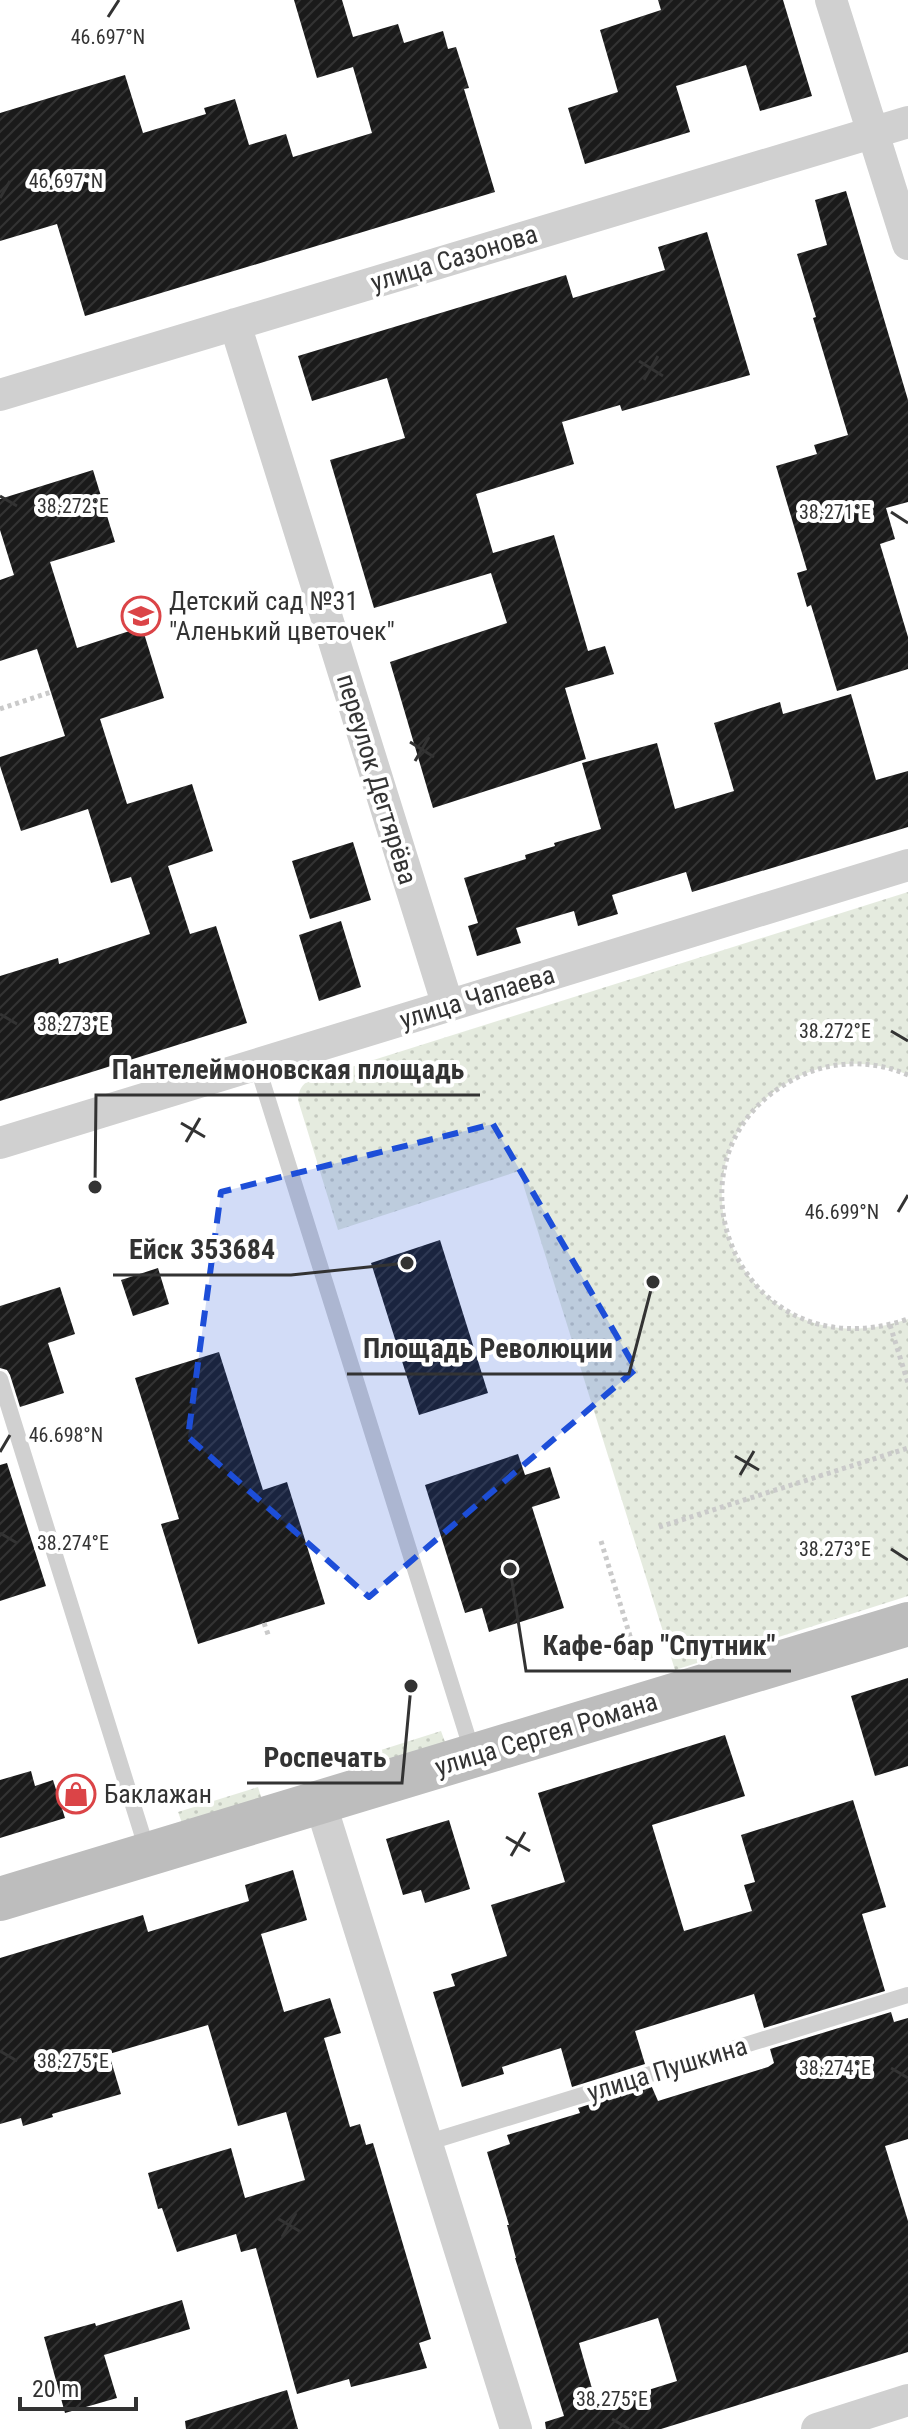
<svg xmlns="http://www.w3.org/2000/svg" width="908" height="2429" font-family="'Roboto Condensed',sans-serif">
  <defs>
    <pattern id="grass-dots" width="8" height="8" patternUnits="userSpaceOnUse" patternTransform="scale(2)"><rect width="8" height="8" fill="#e5ebdf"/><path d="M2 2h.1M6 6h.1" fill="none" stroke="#c5cac0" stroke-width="1.8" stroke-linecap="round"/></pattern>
    <pattern id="building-hatch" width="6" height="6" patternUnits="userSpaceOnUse" patternTransform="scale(2)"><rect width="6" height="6" fill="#1a1a1a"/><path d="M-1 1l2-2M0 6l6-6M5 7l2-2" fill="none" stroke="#333"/></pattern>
  </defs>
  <rect width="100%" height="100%" fill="#fff"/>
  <path fill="url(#grass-dots)" d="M 908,892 L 908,1075 C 876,1061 839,1060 807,1073 C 646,1141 732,1379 908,1319 L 908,1596 L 675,1670 L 519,1171 L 338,1230 L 298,1100 C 299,1090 301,1085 310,1080 Z
    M 441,1731 L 445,1742 L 368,1778 L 362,1756 Z
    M 258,1787 L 265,1810 L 182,1823 L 178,1812 Z"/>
  <path fill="url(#building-hatch)" fill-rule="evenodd" d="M 294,0 L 342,0 L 353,37 L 398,24 L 404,43 L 443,31 L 448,49 L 456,47 L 469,88 L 464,89 L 495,192 L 85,316 L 57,224 L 0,241 L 0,113 L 125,75 L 143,133 L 206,114 L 204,108 L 235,99 L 249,145 L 286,134 L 293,157 L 372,133 L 353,67 L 317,78 Z
    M 658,0 L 783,0 L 812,96 L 760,111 L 746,65 L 676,86 L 690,132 L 585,164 L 568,108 L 618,92 L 600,30 L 661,10 Z
    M 846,191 L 908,400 L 908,502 L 886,508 L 895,539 L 880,544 L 908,637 L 908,669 L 837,691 L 811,605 L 807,607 L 797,573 L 807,570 L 776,466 L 817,454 L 814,445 L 848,435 L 813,318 L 816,317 L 797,254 L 827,245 L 815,200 Z
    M 707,232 L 750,375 L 622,411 L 620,405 L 562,422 L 574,464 L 476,494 L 493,553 L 554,535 L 588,651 L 605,646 L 614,674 L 565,688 L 586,759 L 433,808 L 390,662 L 507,623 L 491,573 L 374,608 L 330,460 L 405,438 L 387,378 L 312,401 L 298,356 L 566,275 L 573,298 L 665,270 L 658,247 Z
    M 93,470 L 115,542 L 50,562 L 77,648 L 142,627 L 164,698 L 100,719 L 127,804 L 192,784 L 213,851 L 168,866 L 190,934 L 216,926 L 247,1023 L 0,1101 L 0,976 L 58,958 L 59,964 L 150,934 L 131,877 L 111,883 L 88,809 L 21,831 L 0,766 L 0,757 L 65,736 L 37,649 L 0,661 L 0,580 L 14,575 L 0,530 L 0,499 Z
    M 851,694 L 876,780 L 908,771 L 908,827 L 692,892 L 686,872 L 612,895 L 618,914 L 578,926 L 574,911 L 516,928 L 521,943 L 477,956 L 468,926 L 478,923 L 464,878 L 526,859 L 525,855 L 555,846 L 554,843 L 601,829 L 582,763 L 657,743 L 675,809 L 734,791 L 714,723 L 780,702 L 783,714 Z
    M 353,842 L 371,900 L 310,919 L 292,861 Z
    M 341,921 L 361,987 L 319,1001 L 299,935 Z
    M 440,1240 L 488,1393 L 419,1415 L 371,1263 Z
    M 158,1268 L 169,1304 L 133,1316 L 121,1280 Z
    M 60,1287 L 75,1334 L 48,1343 L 64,1393 L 20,1407 L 10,1375 L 7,1370 L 0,1368 L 0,1306 Z
    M 219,1352 L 263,1490 L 287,1482 L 325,1604 L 198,1644 L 161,1524 L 179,1519 L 135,1378 Z
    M 518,1454 L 525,1475 L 550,1467 L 560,1498 L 532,1507 L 564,1608 L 489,1632 L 482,1608 L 465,1613 L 425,1485 Z
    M 7,1463 L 46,1586 L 0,1601 L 0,1465 Z
    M 908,1678 L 908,1766 L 875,1776 L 851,1696 Z
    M 725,1735 L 745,1796 L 652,1825 L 684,1931 L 752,1911 L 744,1885 L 755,1882 L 741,1835 L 853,1800 L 886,1907 L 862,1914 L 885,1991 L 764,2028 L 754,1994 L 635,2031 L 645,2064 L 572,2087 L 561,2048 L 502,2067 L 504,2074 L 462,2087 L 433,1992 L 455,1986 L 451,1974 L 507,1956 L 491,1905 L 565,1882 L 538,1793 Z
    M 31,1771 L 35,1786 L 53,1780 L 65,1818 L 0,1838 L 0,1780 Z
    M 449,1820 L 470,1889 L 425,1903 L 421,1890 L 403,1895 L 386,1839 Z
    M 293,1870 L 307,1920 L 261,1934 L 284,2012 L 330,1998 L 341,2033 L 324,2038 L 350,2127 L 360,2124 L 366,2145 L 373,2143 L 431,2339 L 419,2343 L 427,2368 L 351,2387 L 349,2379 L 297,2394 L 256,2248 L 241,2252 L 236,2234 L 177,2252 L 162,2208 L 158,2209 L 148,2173 L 231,2148 L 245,2198 L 305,2180 L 286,2112 L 238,2126 L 208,2025 L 109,2054 L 121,2094 L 52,2114 L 53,2117 L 23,2126 L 21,2118 L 0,2124 L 0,1958 L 143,1915 L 148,1932 L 249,1901 L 245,1885 Z
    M 891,2012 L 894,2022 L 908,2018 L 908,2139 L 885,2146 L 908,2221 L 908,2352 L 661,2429 L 546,2429 L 545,2422 L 564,2416 L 515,2258 L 516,2258 L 507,2225 L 509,2225 L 487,2152 L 510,2144 L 507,2135 L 580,2113 L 578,2108 L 651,2085 L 658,2101 L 768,2067 L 774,2063 L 770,2049 ZM 658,2318 L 677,2381 L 597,2406 L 579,2343 Z
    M 182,2300 L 190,2329 L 104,2355 L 117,2398 L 65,2413 L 44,2337 L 95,2323 L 96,2326 Z
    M 287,2390 L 298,2429 L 186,2429 L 185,2421 Z"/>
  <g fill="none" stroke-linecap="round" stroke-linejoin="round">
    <path stroke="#cacaca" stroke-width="5" stroke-dasharray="4 4" stroke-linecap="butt" d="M 0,709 L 51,692
      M 908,1075 C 876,1061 839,1060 807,1073 C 646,1141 732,1379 908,1319
      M 890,1325 L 908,1383
      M 659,1527 L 908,1448
      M 601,1541 L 637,1659
      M 264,1623 L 269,1637"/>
    <path stroke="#d0d0d0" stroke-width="16" d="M 257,1065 L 473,1754
      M 0,1379 L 148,1853
      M 426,2143 L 908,1995"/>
    <path stroke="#d0d0d0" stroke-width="32" d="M 831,0 L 908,244
      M 235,324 L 448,1006
      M 0,395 L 908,122
      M 0,1143 L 908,865
      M 320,1802 L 516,2429
      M 817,2429 L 908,2400"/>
    <path stroke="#bdbdbd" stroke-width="44" d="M 0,1899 L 908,1624"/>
  </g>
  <path fill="#1d4ed8" fill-opacity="0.2" stroke="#1d4ed8" stroke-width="6" stroke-dasharray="16 10" stroke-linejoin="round" d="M 493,1124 L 636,1369 L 369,1597 L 188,1437 L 221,1192 Z"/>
  <path fill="none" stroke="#333" stroke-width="3" d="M 108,17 L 119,0M 0,198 L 10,181M 639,361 L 663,376M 644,380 L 658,356M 0,496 L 17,506M 891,512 L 908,523M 410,742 L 434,757M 415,761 L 429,737M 0,1014 L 17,1024M 891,1031 L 908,1041M 181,1123 L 205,1137M 186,1142 L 200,1118M 898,1212 L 908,1195M 0,1452 L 10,1435M 735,1456 L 759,1470M 740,1475 L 754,1451M 0,1533 L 17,1543M 891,1549 L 908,1560M 506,1837 L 530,1851M 511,1856 L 525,1832M 0,2051 L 17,2061M 891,2068 L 908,2078M 277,2218 L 301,2232M 282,2237 L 296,2213M 612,2419 L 629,2429"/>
  <defs>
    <symbol id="school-ring" viewBox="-11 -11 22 22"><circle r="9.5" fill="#fff" stroke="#db4447" stroke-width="1.5"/><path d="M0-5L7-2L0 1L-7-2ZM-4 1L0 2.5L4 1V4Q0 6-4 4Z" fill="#db4447"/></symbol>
    <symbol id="shop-ring" viewBox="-11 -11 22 22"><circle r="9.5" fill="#fff" stroke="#db4447" stroke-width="1.5"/><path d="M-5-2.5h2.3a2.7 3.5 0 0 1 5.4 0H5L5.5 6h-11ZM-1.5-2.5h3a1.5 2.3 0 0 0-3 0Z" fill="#db4447"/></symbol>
  </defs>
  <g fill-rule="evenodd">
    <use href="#school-ring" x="119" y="594" width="44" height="44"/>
    <use href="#shop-ring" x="54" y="1772" width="44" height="44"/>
  </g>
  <g text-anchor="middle" stroke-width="8" stroke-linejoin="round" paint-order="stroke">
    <g font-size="26" fill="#333" stroke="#fff">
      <text transform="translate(454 258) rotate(-17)" y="9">улица Сазонова</text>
      <text transform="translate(377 779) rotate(73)" y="9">переулок Дегтярёва</text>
      <text transform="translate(477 997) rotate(-17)" y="9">улица Чапаева</text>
      <text transform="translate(546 1734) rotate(-17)" y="9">улица Сергея Романа</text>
      <text transform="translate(667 2069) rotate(-17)" y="9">улица Пушкина</text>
    </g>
    <g font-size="26" fill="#333" stroke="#fff" text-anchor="start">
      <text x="169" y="610">Детский сад №31<tspan x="169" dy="30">"Аленький цветочек"</tspan></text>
      <text x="104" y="1803">Баклажан</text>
    </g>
  </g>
  <g font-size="20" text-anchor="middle" fill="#333" stroke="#fff" stroke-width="8" stroke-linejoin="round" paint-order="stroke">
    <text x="108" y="44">46.697°N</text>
    <text x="66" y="188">46.697°N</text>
    <text x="73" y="513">38.272°E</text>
    <text x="835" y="519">38.271°E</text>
    <text x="73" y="1031">38.273°E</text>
    <text x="835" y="1038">38.272°E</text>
    <text x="842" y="1219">46.699°N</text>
    <text x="66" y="1442">46.698°N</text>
    <text x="73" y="1550">38.274°E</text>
    <text x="835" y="1556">38.273°E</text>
    <text x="73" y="2068">38.275°E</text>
    <text x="835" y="2075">38.274°E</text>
    <text x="612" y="2406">38.275°E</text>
  </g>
  <path fill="none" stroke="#333" stroke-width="3" d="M95 1187L96 1095H480M407 1263L291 1275H113M653 1282L629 1374H347M510 1569L526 1671H791M411 1686L402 1783H247"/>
  <g fill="#333" stroke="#fff" stroke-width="3">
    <circle cx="95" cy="1187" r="8"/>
    <circle cx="407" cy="1263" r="8"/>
    <circle cx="653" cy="1282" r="8"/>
    <circle cx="510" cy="1569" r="8"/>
    <circle cx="411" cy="1686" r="8"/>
  </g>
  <g font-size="28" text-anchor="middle" font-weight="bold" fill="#333" stroke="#fff" stroke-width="8" stroke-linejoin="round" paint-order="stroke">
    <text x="288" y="1079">Пантелеймоновская площадь</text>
    <text x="202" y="1259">Ейск 353684</text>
    <text x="488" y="1358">Площадь Революции</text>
    <text x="659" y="1655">Кафе-бар "Спутник"</text>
    <text x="325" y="1767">Роспечать</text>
  </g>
  <path d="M20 2397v12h116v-12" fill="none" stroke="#333333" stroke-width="4"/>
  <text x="32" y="2397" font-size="24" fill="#333333" stroke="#ffffff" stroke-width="6" paint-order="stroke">20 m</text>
</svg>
